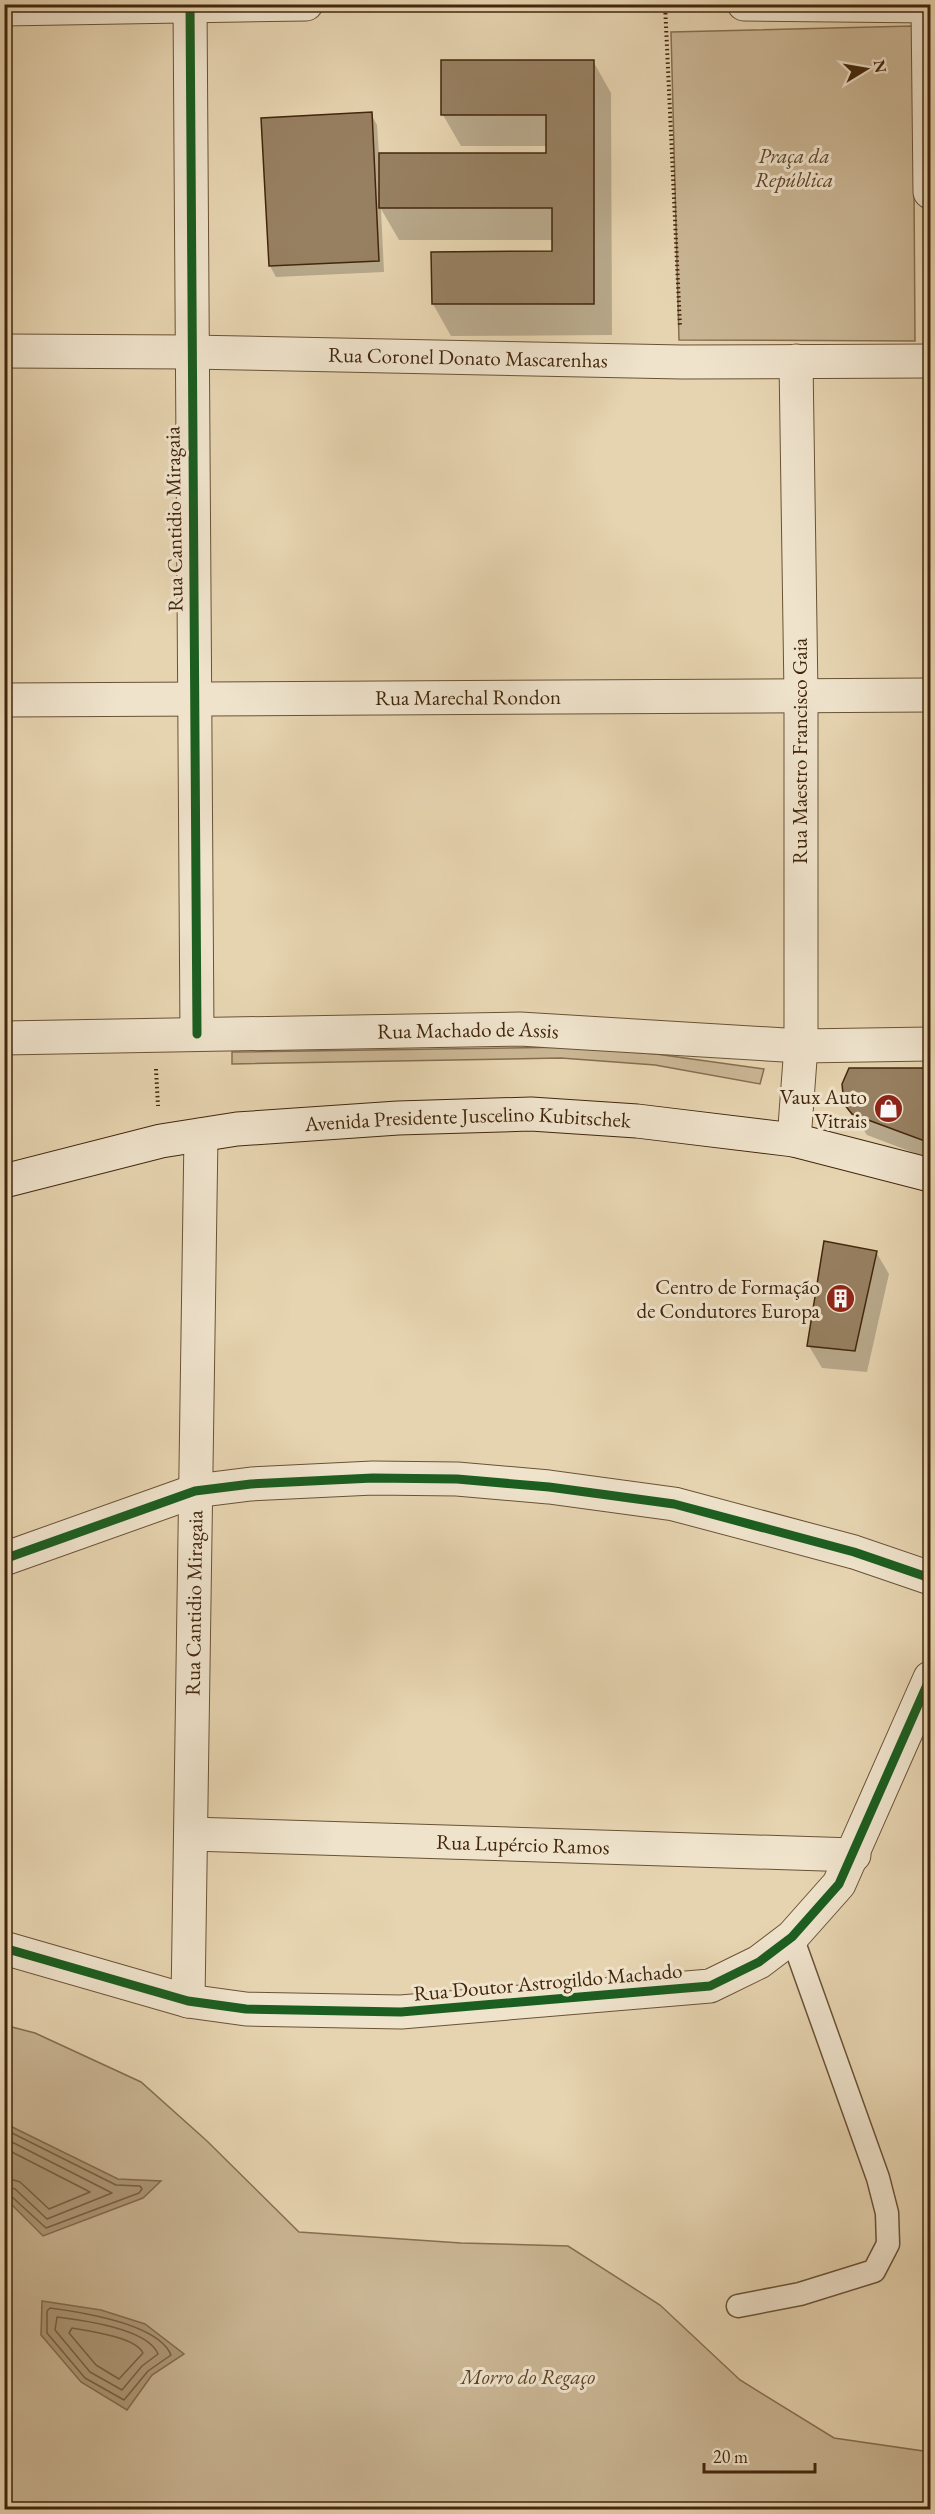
<svg xmlns="http://www.w3.org/2000/svg" width="935" height="2514" font-family="'EB Garamond',serif">
  <rect width="100%" height="100%" fill="#e6d4b0"/>
  <filter id="stains"><feTurbulence type="fractalNoise" baseFrequency=".00333" numOctaves="4"/><feColorMatrix values="0 0 0 0 .2 0 0 0 0 .09 0 0 0 0 .02 0 0 0 .5 -.17"/></filter>
  <radialGradient id="worn" r=".72"><stop offset=".6" stop-color="#630" stop-opacity="0"/><stop offset="1" stop-color="#630" stop-opacity=".3"/></radialGradient>
  <path fill="#cab694" stroke="#866e50" stroke-width="1.5" d="M 913,26 L 915,341 L 679,340 L 671,32 Z
    M 571,1047 L 656,1054 L 764,1069 L 760,1084 L 655,1065 L 561,1058 L 232,1064 L 232,1052 Z
    M 4,2025 L 35,2033 L 141,2082 L 207,2141 L 299,2232 L 461,2243 L 568,2246 L 660,2305 L 740,2380 L 834,2438 L 930,2452 L 930,2509 L 5,2509 Z"/>
  <path fill="#ae9978" stroke="#836b4d" stroke-width="1.5" d="M 4,2123 L 118,2179 L 161,2181 L 143,2198 L 43,2236 L 5,2198 Z
    M 42,2301 L 101,2310 L 145,2324 L 184,2354 L 152,2375 L 127,2410 L 81,2382 L 41,2335 Z"/>
  <path fill="#0003" d="M 593,61 L 611,93 L 612,335 L 451,336 L 433,304 L 553,253 L 553,240 L 399,240 L 381,209 L 384,272 L 276,277 L 270,266 L 263,119 L 371,114 L 377,125 L 379,154 L 547,154 L 547,146 L 461,146 L 443,115 Z
    M 924,1070 L 930,1080 L 930,1159 L 867,1135 L 846,1104 Z
    M 876,1252 L 889,1274 L 867,1372 L 822,1368 L 809,1346 Z"/>
  <g fill="none" stroke-linecap="round" stroke-linejoin="round">
    <path stroke="#786042" stroke-width="1.5" d="M 4,2129 L 116,2185 L 140,2186 L 142,2189 L 139,2193 L 46,2228 L 11,2196 L 4,2194
      M 4,2138 L 112,2193 L 47,2219 L 15,2189 L 4,2186
      M 4,2148 L 90,2192 L 49,2209 L 20,2182 L 4,2177
      M 50,2308 C 80,2312 158,2323 171,2355 L 148,2371 L 124,2400 L 85,2378 L 47,2333 L 47,2311 Z
      M 57,2317 C 82,2320 148,2329 158,2354 L 142,2366 L 122,2390 L 90,2372 L 55,2330 Z
      M 72,2328 C 89,2331 135,2337 143,2353 L 119,2379 L 96,2365 L 69,2333 Z"/>
  </g>
  <path fill="#978061" stroke="#42260c" stroke-width="1.5" d="M 441,60 L 594,60 L 594,304 L 432,304 L 431,252 L 552,251 L 552,208 L 379,208 L 379,153 L 546,153 L 546,115 L 441,115 Z
    M 372,112 L 379,261 L 269,266 L 261,118 Z
    M 849,1068 L 925,1068 L 930,1143 L 852,1114 L 844,1104 L 842,1084 Z
    M 824,1241 L 877,1251 L 855,1351 L 807,1346 Z"/>
  <g fill="none" stroke-linecap="round" stroke-linejoin="round">
    <defs>
      <path id="lane" d="M 738,2306 L 800,2294 L 874,2271 L 888,2244 L 887,2213 L 878,2178 L 792,1937"/>
      <g id="street">
        <path d="M 190,4 L 197,1034"/>
        <path d="M 744,4 L 930,6"/>
        <path d="M 928,7 L 930,192"/>
        <path d="M 4,9 L 306,4"/>
        <path id="s1" d="M 4,351 L 190,352 L 682,362 L 930,361"/>
        <path id="s2" d="M 4,700 L 930,695"/>
        <path id="s3" d="M 4,1038 L 520,1029 L 801,1046 L 930,1044"/>
        <path d="M 794,1140 L 801,1046 L 801,695 L 796,361"/>
        <path d="M 4,1559 L 195,1491 L 251,1484 L 373,1478 L 457,1479 L 549,1487 L 674,1504 L 854,1552 L 930,1578"/>
        <path id="s4" d="M 191,1834 L 854,1855"/>
        <path d="M 4,1948 L 188,2001 L 246,2009 L 401,2012 L 710,1986 L 759,1962 L 792,1937 L 839,1884 L 930,1678"/>
        <path id="s5" d="M 188,2001 L 201,1135"/>
      </g>
      <g id="secondary">
        <path id="s6" d="M 4,1181 L 161,1141 L 237,1129 L 398,1118 L 531,1114 L 637,1121 L 794,1140 L 930,1175"/>
      </g>
    </defs>
    <use href="#lane" stroke="#6b5235" stroke-width="25"/>
    <use href="#street" stroke="#6b5235" stroke-width="35"/>
    <use href="#secondary" stroke="#42260c" stroke-width="35"/>
    <path stroke="#42260c" stroke-width="4" stroke-dasharray="1.5 3" stroke-linecap="butt" d="M 665,4 L 680,327
      M 156,1069 L 158,1106"/>
    <use href="#lane" stroke="#efe3cc" stroke-width="22"/>
    <use href="#street" stroke="#efe3cc" stroke-width="33"/>
    <use href="#secondary" stroke="#efe3cc" stroke-width="33"/>
    <defs>
      <path id="cycleway" d="M 190,4 L 197,1034
        M 4,1559 L 195,1491 L 251,1484 L 373,1478 L 457,1479 L 549,1487 L 674,1504 L 854,1552 L 930,1578
        M 4,1948 L 188,2001 L 246,2009 L 401,2012 L 710,1986 L 759,1962 L 792,1937 L 839,1884 L 930,1678"/>
    </defs>
    <use href="#cycleway" stroke="#efe3cc" stroke-width="13"/>
    <use href="#cycleway" stroke="#1b5e20" stroke-width="9"/>
  </g>
  <defs>
    <symbol id="shop-disc" viewBox="-11 -11 22 22"><circle r="9.5" fill="#8f2418" stroke="#efe3cc"/><path d="M-5-2.5h2.3a2.7 3.5 0 0 1 5.4 0H5L5.5 6h-11ZM-1.5-2.5h3a1.5 2.3 0 0 0-3 0Z" fill="#fff"/></symbol>
    <symbol id="building-disc" viewBox="-11 -11 22 22"><circle r="9.5" fill="#8f2418" stroke="#efe3cc"/><path d="M-4-6H4V6H1V3H-1V6H-4ZM-2.5-4.3h1.7v1.8h-1.7ZM.8-4.3h1.7v1.8H.8ZM-2.5-1h1.7V.8h-1.7ZM.8-1h1.7V.8H.8Z" fill="#fff"/></symbol>
  </defs>
  <g fill-rule="evenodd">
    <use href="#shop-disc" x="872" y="1092" width="33" height="33"/>
    <use href="#building-disc" x="824" y="1282" width="33" height="33"/>
  </g>
  <g text-anchor="middle" stroke-width="6" stroke-linejoin="round" paint-order="stroke">
    <g font-size="21" font-style="italic" fill="#5d4327" stroke="#efe3cc">
      <text x="794" y="163">Praça da<tspan x="794" dy="24">República</tspan></text>
      <text x="528" y="2384">Morro do Regaço</text>
    </g>
    <g font-size="21" fill="#42260c" stroke="#efe3cc">
      <text dy="7" stroke="none"><textPath href="#s1" startOffset="464">Rua Coronel Donato Mascarenhas</textPath></text>
      <text transform="translate(174 519) rotate(-91)" y="7">Rua Cantidio Miragaia</text>
      <text dy="7" stroke="none"><textPath href="#s2" startOffset="464">Rua Marechal Rondon</textPath></text>
      <text transform="translate(800 751) rotate(-90)" y="7">Rua Maestro Francisco Gaia</text>
      <text dy="7" stroke="none"><textPath href="#s3" startOffset="464">Rua Machado de Assis</textPath></text>
      <text dy="7" stroke="none"><textPath href="#s6" startOffset="470">Avenida Presidente Juscelino Kubitschek</textPath></text>
      <text dy="7" stroke="none"><textPath href="#s5" startOffset="398">Rua Cantidio Miragaia</textPath></text>
      <text dy="7" stroke="none"><textPath href="#s4" startOffset="332">Rua Lupércio Ramos</textPath></text>
      <text transform="translate(548 1982) rotate(-5)" y="7">Rua Doutor Astrogildo Machado</text>
    </g>
    <g font-size="21" fill="#42260c" stroke="#efe3cc" text-anchor="end">
      <text x="867" y="1104">Vaux Auto<tspan x="867" dy="24">Vitrais</tspan></text>
      <text x="820" y="1294">Centro de Formação<tspan x="820" dy="24">de Condutores Europa</tspan></text>
    </g>
  </g>
  <rect width="935" height="2514" fill="none" stroke="#e6d4b0" stroke-width="24"/>
  <rect x="6" y="6" width="923" height="2502" fill="none" stroke="#42260c" stroke-width="3"/>
  <rect x="12" y="12" width="911" height="2490" fill="none" stroke="#42260c" stroke-width="1.5"/>
  <g transform="translate(866 69) rotate(79)" stroke="#efe3cc" stroke-width="4.5" paint-order="stroke">
  <path d="M0-4.5L10 22L0 15L-10 22Z" fill="#42260c"/>
  <text y="-9" font-size="16" font-weight="bold" text-anchor="middle" fill="#42260c">N</text>
  </g>
  <path d="M704 2463v9h111v-9" fill="none" stroke="#42260c" stroke-width="3"/>
  <text x="713" y="2463" font-size="18" fill="#42260c" stroke="#efe3cc" stroke-width="4.5" paint-order="stroke">20 m</text>
  <rect width="100%" height="100%" filter="url(#stains)"/>
  <rect width="100%" height="100%" fill="url(#worn)"/>
</svg>
